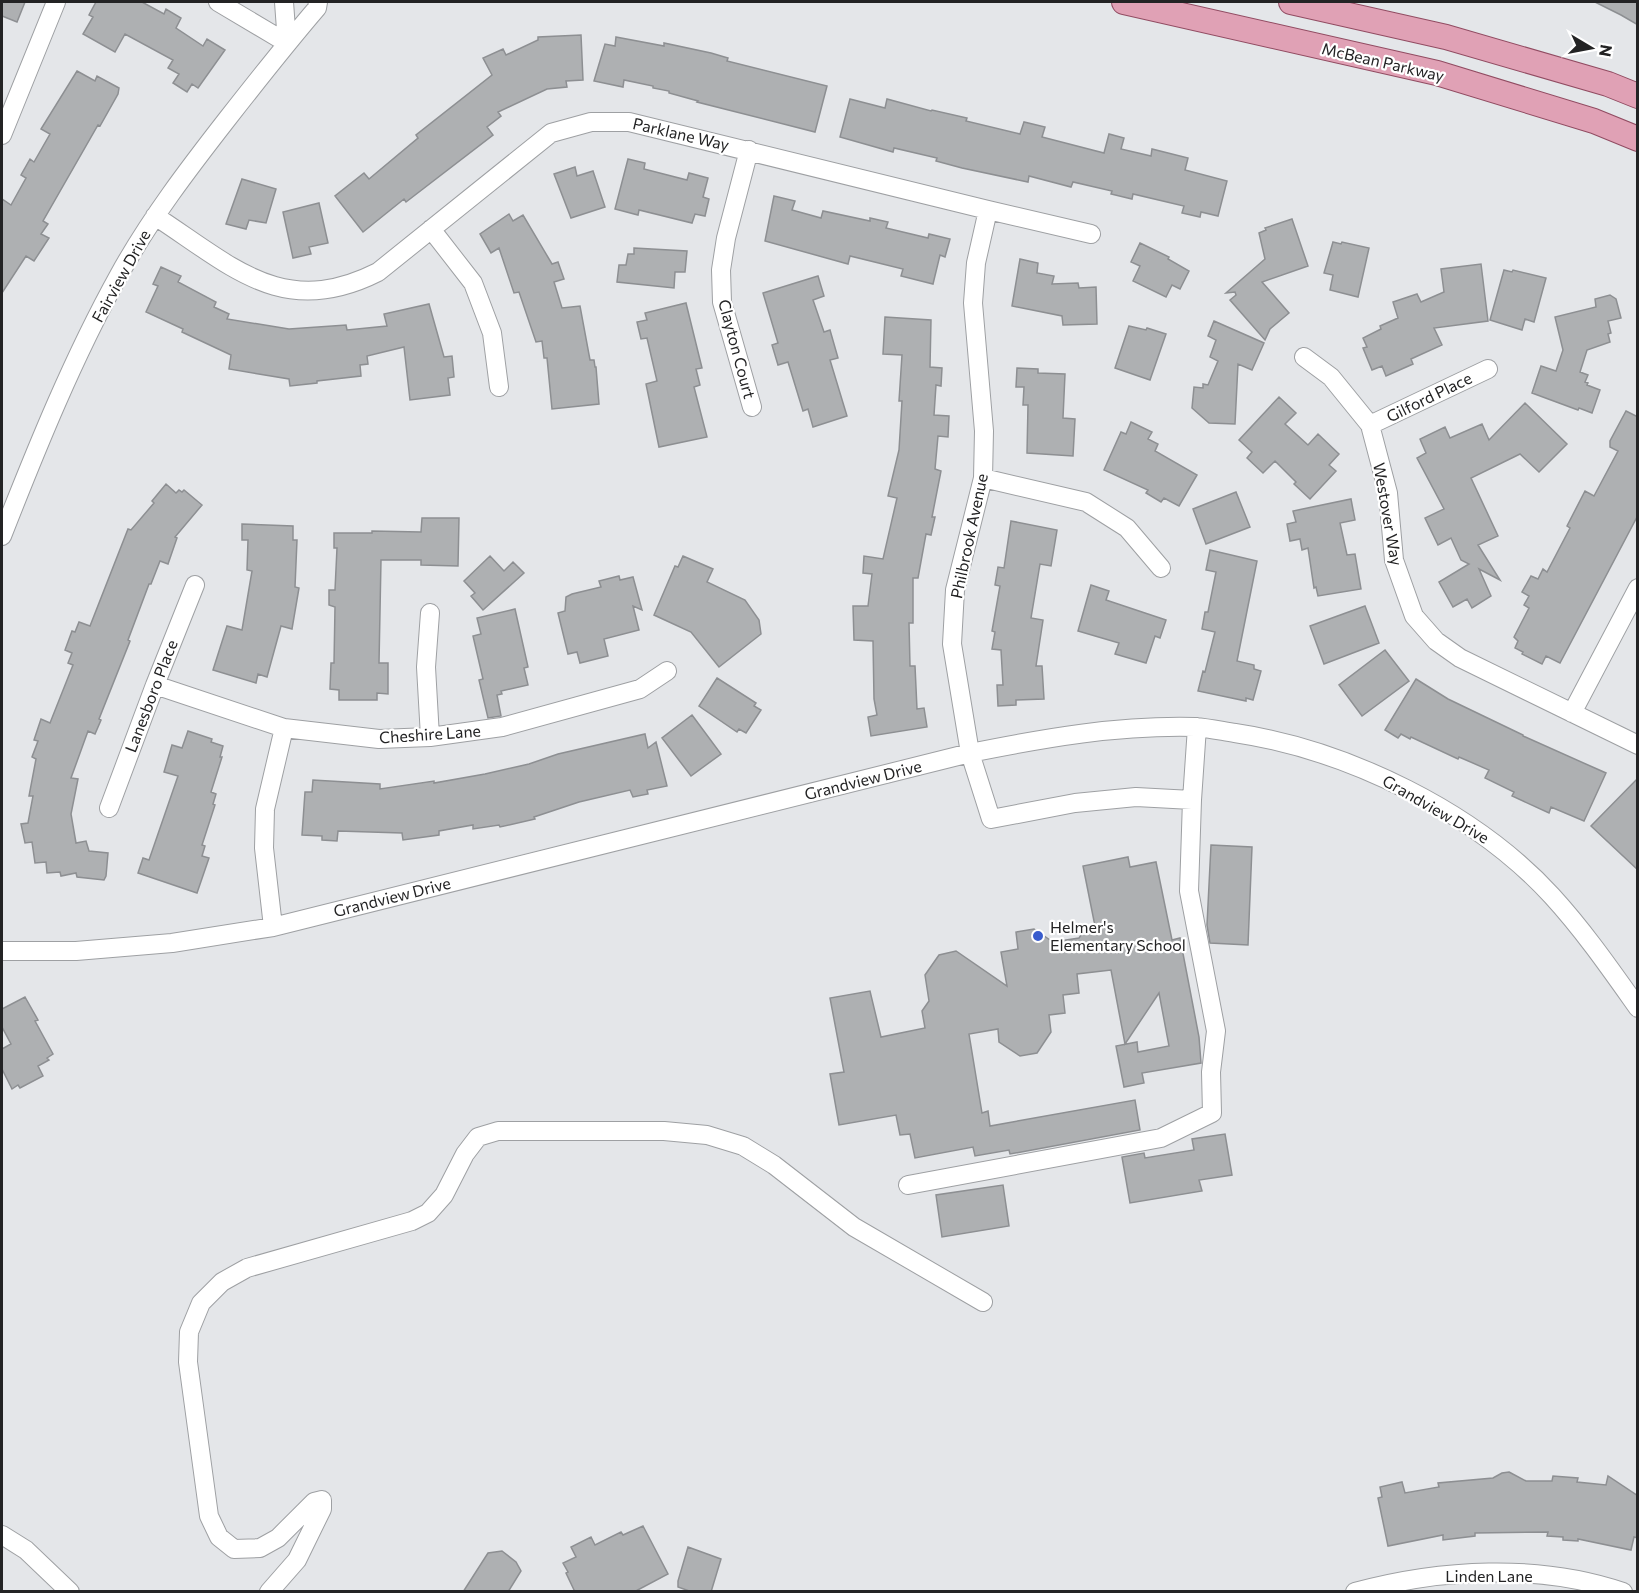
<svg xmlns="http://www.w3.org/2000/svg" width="1639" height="1593" font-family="Commissioner,sans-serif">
  <rect width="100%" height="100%" fill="#e4e6e9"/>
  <path fill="#aeb0b2" stroke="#8d8f92" stroke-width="1.5" d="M 2,2 L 25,2 L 17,22 L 2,16 Z
    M 96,2 L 142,2 L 164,14 L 166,9 L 181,18 L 176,28 L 203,46 L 207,39 L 225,50 L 198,88 L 192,84 L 187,92 L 173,83 L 179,74 L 168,68 L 173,60 L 125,34 L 115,52 L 83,34 L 93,17 L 89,15 Z
    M 1595,2 L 1638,2 L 1638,25 L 1621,15 Z
    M 581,35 L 583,80 L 566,81 L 567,87 L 547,89 L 498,112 L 501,116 L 487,127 L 493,135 L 406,202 L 404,199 L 363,232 L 335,196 L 364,173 L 369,179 L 418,138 L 416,135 L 492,75 L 483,58 L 503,49 L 506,55 L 538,40 L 538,37 Z
    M 616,37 L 664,46 L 664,43 L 711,53 L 728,58 L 727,61 L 827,86 L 815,132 L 697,102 L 698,101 L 669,93 L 669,91 L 653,88 L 653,86 L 624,80 L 623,87 L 594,81 L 605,44 L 615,46 Z
    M 77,71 L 95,81 L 97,76 L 119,88 L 118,94 L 100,126 L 98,125 L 43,221 L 48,224 L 41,234 L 49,238 L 34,261 L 26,256 L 2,293 L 2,199 L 11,205 L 26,178 L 21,175 L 30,159 L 34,162 L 50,134 L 41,129 Z
    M 850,99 L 885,108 L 887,99 L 931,111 L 932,110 L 967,118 L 966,121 L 1020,134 L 1024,122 L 1045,127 L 1042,137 L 1104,153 L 1109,134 L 1124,138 L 1121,149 L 1151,156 L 1152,149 L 1188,158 L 1185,170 L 1227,181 L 1218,216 L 1201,212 L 1200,217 L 1182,213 L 1184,206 L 1133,194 L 1132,199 L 1111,194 L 1112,191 L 1073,182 L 1071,187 L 1029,176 L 1028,182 L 962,168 L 936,161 L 937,158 L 894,148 L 893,152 L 840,137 Z
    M 628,159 L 645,163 L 644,169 L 687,180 L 689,173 L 708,178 L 703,197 L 709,199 L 705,216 L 695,214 L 692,223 L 639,210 L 638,215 L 615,209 Z
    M 575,167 L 577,176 L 593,171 L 605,207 L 571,218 L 554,174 Z
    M 242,179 L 276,189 L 266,223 L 249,220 L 246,229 L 226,224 Z
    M 774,196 L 795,201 L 792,210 L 821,218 L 823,211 L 870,221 L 870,218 L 888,222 L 886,228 L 928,238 L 929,234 L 950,239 L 945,257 L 940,255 L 933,284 L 901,276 L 903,269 L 850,256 L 848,264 L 765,241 Z
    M 319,203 L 328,243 L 309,247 L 311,254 L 293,258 L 283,212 Z
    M 509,214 L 513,221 L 523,215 L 552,264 L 558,262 L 564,279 L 554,282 L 562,308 L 580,306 L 590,360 L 594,360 L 595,367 L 596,367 L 599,404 L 552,409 L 547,358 L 544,358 L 542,341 L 536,342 L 519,292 L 514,293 L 499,248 L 491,253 L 480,234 Z
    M 1292,219 L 1308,266 L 1262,282 L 1289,313 L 1270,329 L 1265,340 L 1230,300 L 1236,295 L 1235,292 L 1226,293 L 1265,259 L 1259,233 L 1266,230 L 1265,228 Z
    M 1333,242 L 1341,244 L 1342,242 L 1369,248 L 1358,297 L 1330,290 L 1333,275 L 1324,273 Z
    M 1140,243 L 1169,257 L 1168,259 L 1189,271 L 1180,289 L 1172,285 L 1166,297 L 1133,281 L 1140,266 L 1131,262 Z
    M 634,248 L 687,251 L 685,272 L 675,272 L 674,288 L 617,282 L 619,265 L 626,265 L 628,254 L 634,254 Z
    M 1020,259 L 1038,263 L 1037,273 L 1054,276 L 1052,284 L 1078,283 L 1079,288 L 1096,287 L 1097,324 L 1063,325 L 1062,316 L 1012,306 Z
    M 1481,264 L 1488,321 L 1434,328 L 1442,345 L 1411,359 L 1413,364 L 1386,376 L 1382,366 L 1372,370 L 1363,348 L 1367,347 L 1363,338 L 1381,329 L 1380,326 L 1398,318 L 1393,302 L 1417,294 L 1421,302 L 1444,292 L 1441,269 Z
    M 161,267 L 181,276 L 178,282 L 216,302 L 214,307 L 229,314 L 227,319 L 289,329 L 346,325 L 347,330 L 387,326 L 384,314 L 429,304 L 444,357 L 452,356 L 454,377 L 448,378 L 450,395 L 410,400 L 404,347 L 367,356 L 368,364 L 360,365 L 361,376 L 317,381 L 317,383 L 290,386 L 289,379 L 229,369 L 231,355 L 182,332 L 183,329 L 146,312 L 158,286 L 153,284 Z
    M 1504,270 L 1512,272 L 1513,270 L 1546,278 L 1534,322 L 1525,319 L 1522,330 L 1490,320 Z
    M 818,276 L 824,296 L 813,300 L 824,332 L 830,330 L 838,358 L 830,360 L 847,416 L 813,427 L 808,409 L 803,411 L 788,362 L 778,365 L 772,345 L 778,343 L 763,293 Z
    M 1610,295 L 1616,299 L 1621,318 L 1608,321 L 1611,333 L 1608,334 L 1610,342 L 1587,350 L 1580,372 L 1588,375 L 1585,382 L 1588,383 L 1587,385 L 1600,390 L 1592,413 L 1579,408 L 1578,410 L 1532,393 L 1541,366 L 1556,371 L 1563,350 L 1555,317 L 1596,307 L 1595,299 Z
    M 686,303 L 702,368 L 696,369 L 700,385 L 694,387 L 707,437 L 659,447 L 646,384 L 657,381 L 647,338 L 641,339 L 637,322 L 647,320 L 645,313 Z
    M 885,317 L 931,320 L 930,367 L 942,368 L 941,386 L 936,385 L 934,415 L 949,416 L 948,437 L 938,436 L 935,469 L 941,471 L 932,517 L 935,517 L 931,535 L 926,534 L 918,578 L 913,578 L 913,623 L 909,623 L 910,666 L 915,666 L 917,709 L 924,708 L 927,727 L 871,736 L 868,717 L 877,715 L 874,699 L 873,641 L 854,640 L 853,606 L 868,606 L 872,574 L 863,573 L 864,556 L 883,559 L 897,498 L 888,496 L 899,450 L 902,401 L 899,401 L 902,355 L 883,354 Z
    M 1214,321 L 1264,343 L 1252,370 L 1238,364 L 1235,424 L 1209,423 L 1192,408 L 1194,387 L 1203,388 L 1203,384 L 1208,385 L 1218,361 L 1210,357 L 1216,340 L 1208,336 Z
    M 1129,326 L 1146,330 L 1147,328 L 1166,334 L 1150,380 L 1115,368 Z
    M 1017,368 L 1038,369 L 1038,373 L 1065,374 L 1063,418 L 1075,419 L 1073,456 L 1027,453 L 1028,405 L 1023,405 L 1024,387 L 1016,387 Z
    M 1279,397 L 1296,413 L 1285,424 L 1308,445 L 1318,434 L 1339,454 L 1329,465 L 1336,471 L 1310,499 L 1294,484 L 1296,482 L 1275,461 L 1263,473 L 1247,458 L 1252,452 L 1239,440 Z
    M 1525,403 L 1567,444 L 1539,472 L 1520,454 L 1471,478 L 1498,536 L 1478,545 L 1500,580 L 1479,569 L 1491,596 L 1472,608 L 1467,599 L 1453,607 L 1439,582 L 1469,564 L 1461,560 L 1451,538 L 1438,545 L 1425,518 L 1444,509 L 1417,458 L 1426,453 L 1420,439 L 1445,427 L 1450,438 L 1482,424 L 1489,440 Z
    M 1626,411 L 1638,417 L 1638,515 L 1560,663 L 1546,656 L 1542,664 L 1522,654 L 1523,652 L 1515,648 L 1518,641 L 1514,637 L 1529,608 L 1524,605 L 1529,596 L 1522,592 L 1531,576 L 1538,579 L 1543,569 L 1547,572 L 1570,528 L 1567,526 L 1585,491 L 1594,496 L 1618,451 L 1610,447 L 1610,441 Z
    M 1131,422 L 1152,432 L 1148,439 L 1158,444 L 1155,451 L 1197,475 L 1179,506 L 1164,498 L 1161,502 L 1146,493 L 1148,490 L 1104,470 L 1121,432 L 1126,434 Z
    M 166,484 L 176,493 L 179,490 L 182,492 L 184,490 L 202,505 L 175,537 L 177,538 L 168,564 L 160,561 L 151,584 L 149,584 L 128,640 L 130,641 L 99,719 L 101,720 L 95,734 L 88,731 L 71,778 L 78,779 L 71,814 L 76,843 L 86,841 L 89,851 L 108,853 L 106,876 L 104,880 L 77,877 L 76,873 L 61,876 L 60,872 L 47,873 L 46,862 L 35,863 L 32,842 L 25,843 L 21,824 L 28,823 L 33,796 L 29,796 L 36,759 L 32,757 L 38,741 L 34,740 L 41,719 L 50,723 L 73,665 L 68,663 L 72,653 L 65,650 L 72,631 L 75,632 L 79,622 L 90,626 L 128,529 L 131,530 L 154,503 L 152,501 Z
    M 1236,492 L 1250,527 L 1206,544 L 1193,509 Z
    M 1351,499 L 1355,520 L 1340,523 L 1347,555 L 1355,554 L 1361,589 L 1318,596 L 1316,587 L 1314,588 L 1308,548 L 1302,550 L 1300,539 L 1290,541 L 1287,524 L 1296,522 L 1293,511 Z
    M 422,518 L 459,518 L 458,566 L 421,565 L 421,560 L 381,560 L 379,663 L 388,663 L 388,694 L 377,693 L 377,700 L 339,700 L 339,690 L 330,689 L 331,663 L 334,663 L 335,607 L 329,605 L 329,590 L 335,590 L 337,548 L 334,548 L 334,533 L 372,533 L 372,531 L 421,532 Z
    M 1011,521 L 1057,530 L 1051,566 L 1040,564 L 1031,618 L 1043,620 L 1036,666 L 1042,666 L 1044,699 L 1016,700 L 1016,705 L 998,706 L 997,685 L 1003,685 L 1001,650 L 992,649 L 995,632 L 992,631 L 1000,586 L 995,585 L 998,567 L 1004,568 Z
    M 242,524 L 293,526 L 293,540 L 297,540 L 295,587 L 299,588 L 292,629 L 281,626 L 267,677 L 258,674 L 256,683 L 213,670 L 227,626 L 242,630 L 252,571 L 247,570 L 248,540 L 242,540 Z
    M 1210,550 L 1257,561 L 1237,661 L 1254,665 L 1254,669 L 1261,671 L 1253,700 L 1246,698 L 1246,701 L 1198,691 L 1203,671 L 1205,672 L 1215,632 L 1202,629 L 1205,612 L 1208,612 L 1216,572 L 1206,570 Z
    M 490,556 L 504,571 L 513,562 L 524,573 L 483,610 L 471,596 L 475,593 L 464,581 Z
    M 683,556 L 713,569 L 707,582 L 745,600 L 759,620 L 761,634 L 719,667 L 691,632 L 654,615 L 675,566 L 678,567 Z
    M 619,576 L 620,580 L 633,577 L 642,610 L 633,606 L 639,630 L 604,639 L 608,656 L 580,663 L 577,652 L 568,654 L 558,613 L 565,611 L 566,597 L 572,594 L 601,587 L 599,581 Z
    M 1091,585 L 1109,591 L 1106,600 L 1166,620 L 1160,638 L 1155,636 L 1146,663 L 1115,654 L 1119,643 L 1078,631 Z
    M 1365,606 L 1379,643 L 1324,664 L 1310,626 Z
    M 515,609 L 528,667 L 524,668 L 528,685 L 501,691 L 502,694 L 497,695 L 501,716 L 488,718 L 479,680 L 483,679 L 473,636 L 481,634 L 477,618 Z
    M 1385,650 L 1409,681 L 1362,716 L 1339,685 Z
    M 717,678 L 756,703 L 754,706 L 761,710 L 746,733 L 739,729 L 737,732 L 699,706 Z
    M 1416,679 L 1448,699 L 1523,735 L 1523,736 L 1606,773 L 1584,821 L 1551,807 L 1549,813 L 1512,796 L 1514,792 L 1485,778 L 1489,770 L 1459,757 L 1458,759 L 1411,737 L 1410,739 L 1401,734 L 1398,738 L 1385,730 Z
    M 692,715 L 721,754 L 691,776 L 662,738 Z
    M 188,731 L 212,739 L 211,742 L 223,746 L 220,757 L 222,757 L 211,792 L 216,794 L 213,804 L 215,805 L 202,845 L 205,846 L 202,856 L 209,858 L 197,893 L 138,873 L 143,858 L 149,860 L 178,776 L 164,772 L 172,745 L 182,748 Z
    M 645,734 L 648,748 L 656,742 L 667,786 L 647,790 L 648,794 L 633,797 L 630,790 L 579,802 L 534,817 L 535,819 L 500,827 L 499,825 L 473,829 L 473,825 L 439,831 L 439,835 L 403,840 L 402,833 L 338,831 L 337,841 L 322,840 L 322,836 L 302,835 L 305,792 L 312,792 L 313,780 L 380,784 L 380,789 L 434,781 L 434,783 L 485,774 L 529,764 L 558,754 Z
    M 1638,778 L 1638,870 L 1591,826 Z
    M 1211,845 L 1252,847 L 1248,945 L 1210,943 L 1207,925 Z
    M 1128,857 L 1130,867 L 1156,862 L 1172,940 L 1180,938 L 1199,1037 L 1201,1063 L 1142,1073 L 1144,1083 L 1124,1087 L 1116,1046 L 1137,1042 L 1138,1052 L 1169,1046 L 1159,993 L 1125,1044 L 1111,970 L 1077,974 L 1079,993 L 1063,995 L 1065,1013 L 1049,1015 L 1051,1032 L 1037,1053 L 1020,1056 L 999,1042 L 998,1029 L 969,1034 L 982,1113 L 988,1111 L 990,1126 L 1135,1100 L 1140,1130 L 1010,1154 L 1009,1150 L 975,1156 L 973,1147 L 915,1158 L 910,1134 L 900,1135 L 896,1115 L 839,1125 L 830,1074 L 844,1072 L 830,998 L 870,991 L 881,1037 L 925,1028 L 922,1011 L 929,1001 L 925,975 L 939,955 L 956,951 L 1007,986 L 1001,952 L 1018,949 L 1016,932 L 1034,929 L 1053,942 L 1079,938 L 1086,928 L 1095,926 L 1083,866 Z
    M 25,997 L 38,1020 L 35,1021 L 53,1054 L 47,1058 L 49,1060 L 38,1066 L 43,1076 L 20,1088 L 18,1085 L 12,1089 L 2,1069 L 2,1049 L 11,1044 L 2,1027 L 2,1009 Z
    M 1225,1134 L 1232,1175 L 1199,1180 L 1202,1191 L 1130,1203 L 1122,1157 L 1144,1153 L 1145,1158 L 1194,1150 L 1192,1139 Z
    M 1003,1185 L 1009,1226 L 942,1237 L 936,1195 Z
    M 1509,1472 L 1526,1481 L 1552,1481 L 1553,1476 L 1578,1478 L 1577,1482 L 1606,1485 L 1608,1476 L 1638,1496 L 1638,1538 L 1634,1537 L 1631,1550 L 1578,1539 L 1578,1541 L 1563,1540 L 1563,1537 L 1547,1536 L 1548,1532 L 1475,1533 L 1475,1536 L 1443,1540 L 1443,1535 L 1388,1546 L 1378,1498 L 1382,1497 L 1380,1487 L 1402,1482 L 1405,1493 L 1439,1487 L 1438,1483 L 1493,1478 L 1502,1473 Z
    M 643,1526 L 668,1574 L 634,1592 L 575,1592 L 566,1573 L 568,1572 L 563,1563 L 576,1557 L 571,1547 L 591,1537 L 595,1545 L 621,1532 L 623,1535 Z
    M 688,1547 L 721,1559 L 711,1592 L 692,1592 L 678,1587 L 678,1581 Z
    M 502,1551 L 516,1562 L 521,1571 L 508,1592 L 463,1592 L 488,1553 Z"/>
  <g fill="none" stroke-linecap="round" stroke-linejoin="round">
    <defs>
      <path id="minor" d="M 218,2 L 287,43
        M 284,2 L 287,43
        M 2,135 L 56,2
        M 749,150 L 726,238 L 721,270 L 722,302 L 752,407
        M 988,210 L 976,263 L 973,303 L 984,431 L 983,478 L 955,590 L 952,644 L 970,753 L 991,819 L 1075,803 L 1136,797 L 1192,800
        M 155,216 C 232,266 283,320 378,272 L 551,133 L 591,122 L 629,122 L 988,210 L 1091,234
        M 431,229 L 473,283 L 492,333 L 499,387
        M 1304,357 L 1331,377 L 1370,425 L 1388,493 L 1394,560 L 1414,616 L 1436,641 L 1460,658 L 1638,745
        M 1370,425 L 1488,369
        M 983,478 L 1086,502 L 1127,528 L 1161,568
        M 2,536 C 37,447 73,358 119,275 C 150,219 189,168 228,118 C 257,81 286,44 317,8 L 318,2
        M 155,685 L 284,728 L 379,739 L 430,737 L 502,727 L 640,689 L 667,671
        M 1572,713 L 1638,588
        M 430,737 L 426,667 L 430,613
        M 109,808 L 155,685 L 195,585
        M 273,927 L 264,848 L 265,809 L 284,728
        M 2,951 L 76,951 L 172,943 L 273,927 L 970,753 C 1045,738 1118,725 1195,727 C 1208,728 1222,731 1235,733 C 1348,750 1475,812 1552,896 C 1584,931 1611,970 1638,1008
        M 908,1185 L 1161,1138 L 1212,1113 L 1211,1072 L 1216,1031 L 1189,891 L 1192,800 L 1197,727
        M 2,1535 L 26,1550 L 70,1592
        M 269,1592 L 297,1560 L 322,1509 L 322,1500 L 314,1502 L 278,1538 L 260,1548 L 234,1549 L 219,1537 L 209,1516 L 188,1362 L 189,1332 L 201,1303 L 222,1282 L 247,1268 L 412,1221 L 428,1213 L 444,1195 L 465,1154 L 478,1137 L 498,1131 L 664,1131 L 707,1135 L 743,1146 L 774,1165 L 854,1227 L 983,1302
        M 1355,1592 C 1440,1569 1538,1563 1623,1592"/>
      <path id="major" d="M 1124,2 L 1437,73 L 1594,121 L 1638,139
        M 1291,2 L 1446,37 L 1608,84 L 1638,96"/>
    </defs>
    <use href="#minor" stroke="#9ea0a3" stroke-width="20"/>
    <use href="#major" stroke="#914c62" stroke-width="26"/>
    <use href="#minor" stroke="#fff" stroke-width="18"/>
    <use href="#major" stroke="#e0a1b5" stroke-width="24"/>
  </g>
  <circle fill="#395ccd" stroke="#fff" stroke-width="2" cx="1038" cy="936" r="6"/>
  <g text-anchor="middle" stroke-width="4.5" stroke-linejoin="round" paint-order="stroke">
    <g font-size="16" fill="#232324" stroke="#fff">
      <text transform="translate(1383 62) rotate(13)" y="6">McBean Parkway</text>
      <text transform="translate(681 134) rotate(13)" y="6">Parklane Way</text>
      <text transform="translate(121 276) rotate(-61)" y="6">Fairview Drive</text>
      <text transform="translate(737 349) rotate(75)" y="6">Clayton Court</text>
      <text transform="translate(1429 397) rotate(-26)" y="6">Gilford Place</text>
      <text transform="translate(1388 514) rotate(80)" y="6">Westover Way</text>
      <text transform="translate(969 536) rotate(-78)" y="6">Philbrook Avenue</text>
      <text transform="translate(151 696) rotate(-69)" y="6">Lanesboro Place</text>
      <text transform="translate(430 734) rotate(-4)" y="6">Cheshire Lane</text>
      <text transform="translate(863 780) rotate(-14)" y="6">Grandview Drive</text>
      <text transform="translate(1436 809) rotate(30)" y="6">Grandview Drive</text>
      <text transform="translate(392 897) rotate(-14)" y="6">Grandview Drive</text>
      <text x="1489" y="1582">Linden Lane</text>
    </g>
    <g font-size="16" fill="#232324" stroke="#fff" text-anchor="start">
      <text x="1050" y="933">Helmer's<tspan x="1050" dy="18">Elementary School</tspan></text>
    </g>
  </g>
  <rect width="1639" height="1593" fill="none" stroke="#232324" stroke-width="6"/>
  <g transform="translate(1591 48) rotate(100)" stroke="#ffffff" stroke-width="4.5" paint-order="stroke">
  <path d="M0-4.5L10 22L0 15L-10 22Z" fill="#232324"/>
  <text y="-9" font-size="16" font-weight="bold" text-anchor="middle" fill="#232324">N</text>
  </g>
</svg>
